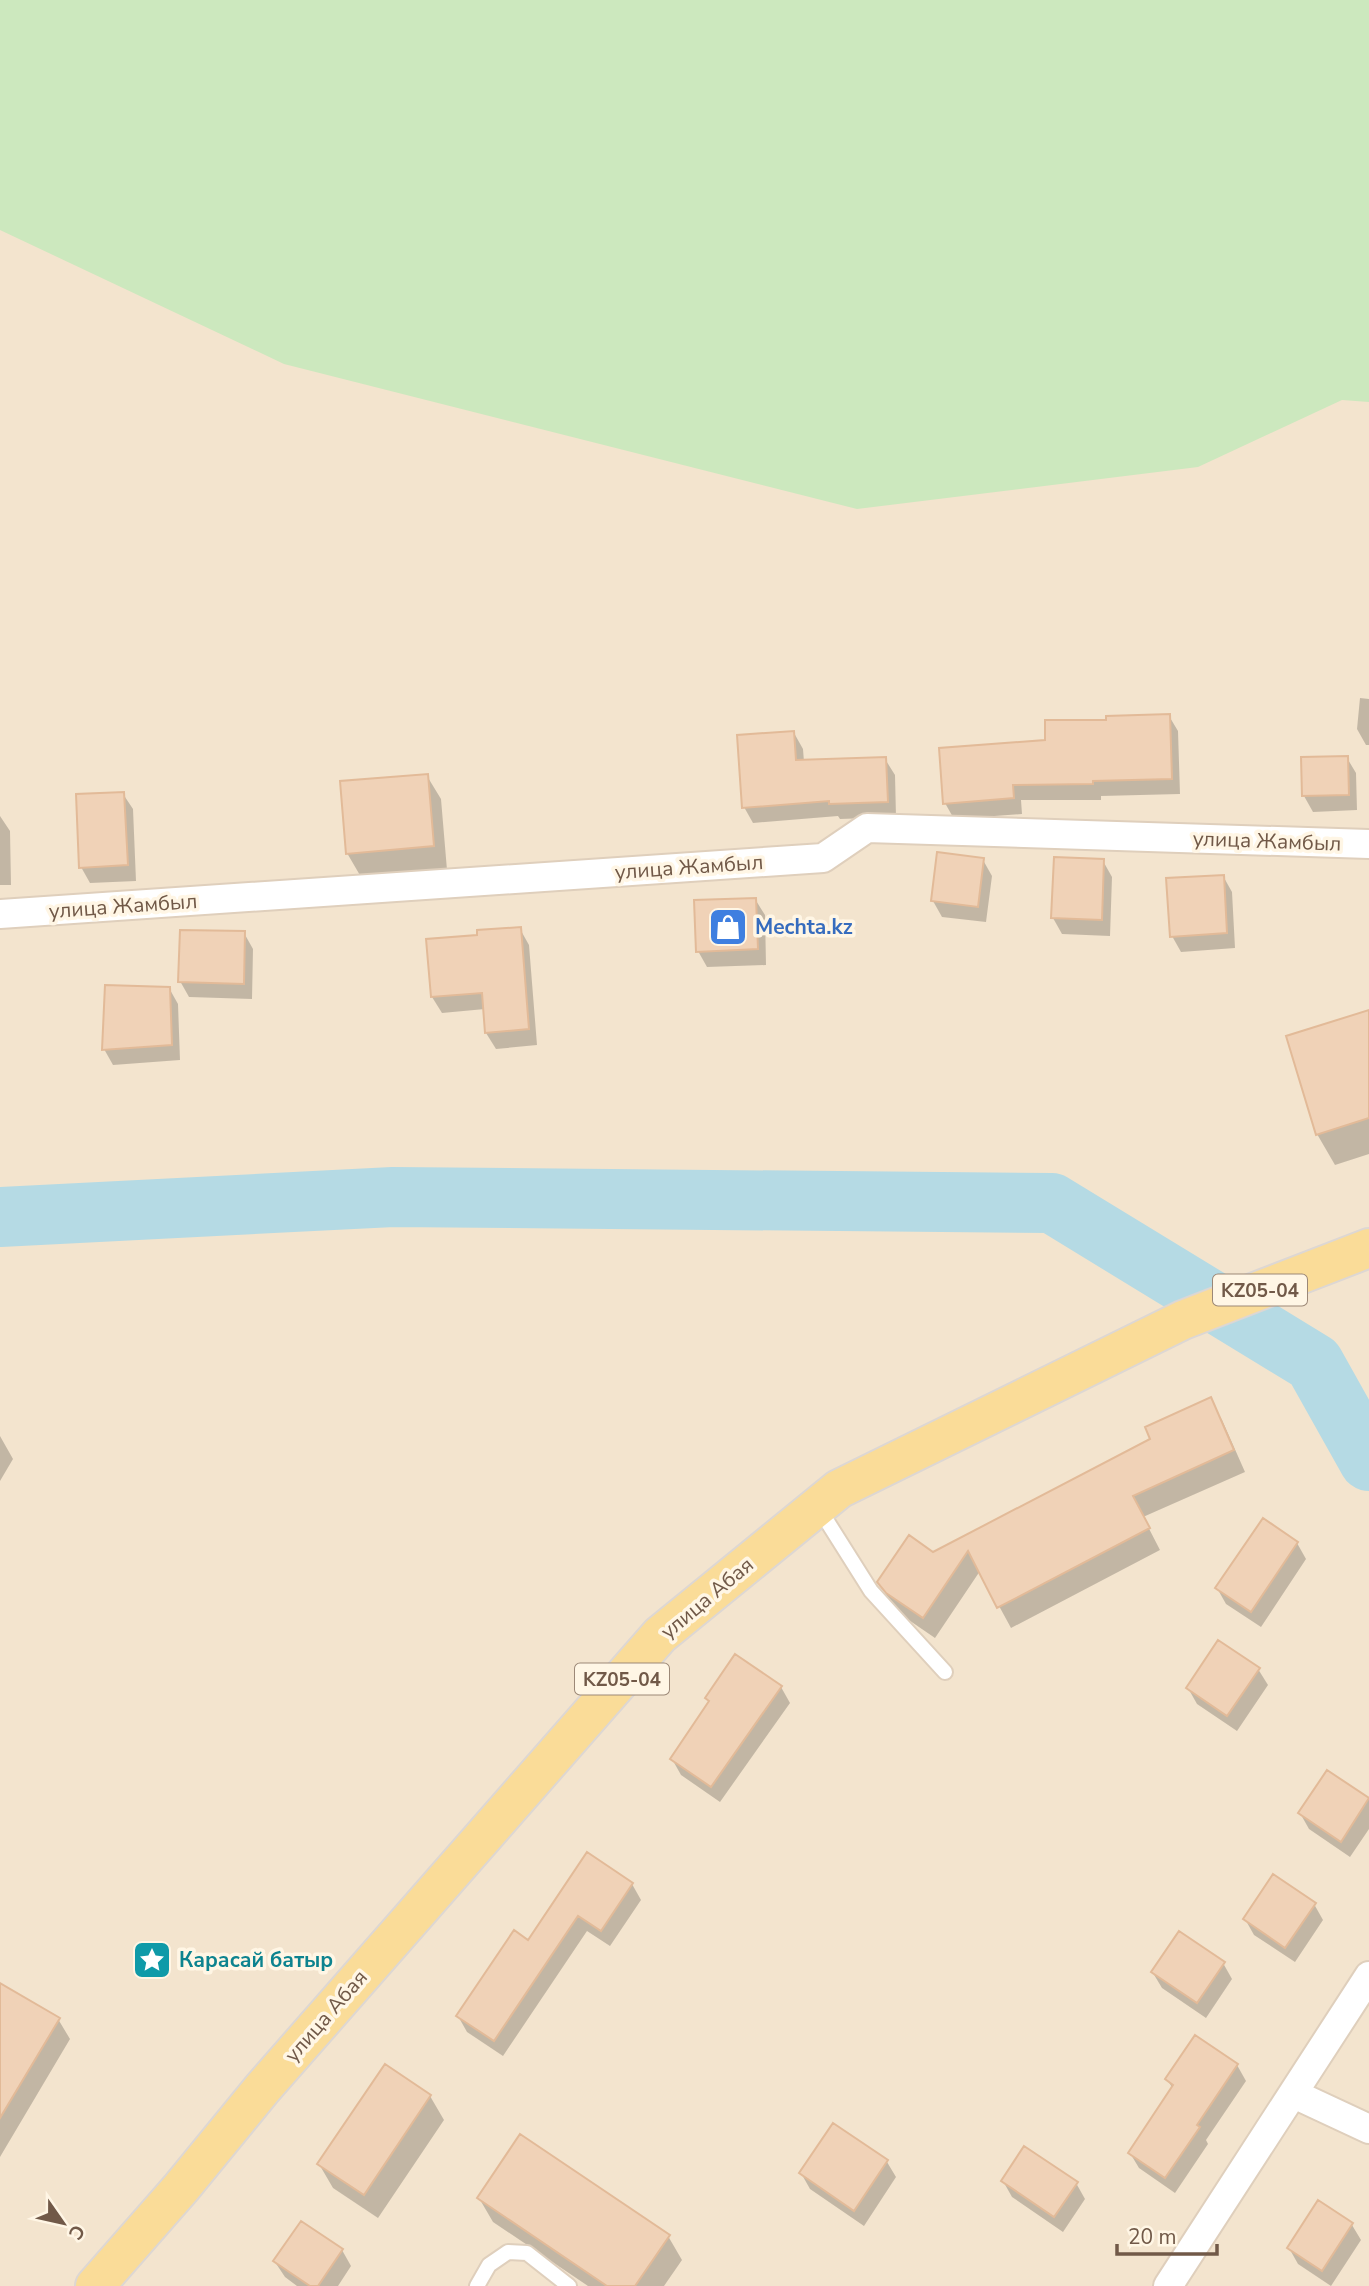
<svg xmlns="http://www.w3.org/2000/svg" width="1369" height="2286" font-family="'Nunito Sans',sans-serif">
  <rect width="100%" height="100%" fill="#fbf2df"/>
  <path fill="#f3e4ce" d="M 0,0 L 1369,0 L 1369,2286 L 0,2286 Z"/>
  <path fill="#cce8be" d="M 0,0 L 1369,0 L 1369,402 L 1342,400 L 1198,467 L 857,509 L 284,364 L 0,230 Z"/>
  <path fill="#0003" d="M 1360,698 L 1369,699 L 1369,745 L 1366,745 L 1357,729 Z
    M 1169,716 L 1178,731 L 1180,794 L 1101,796 L 1101,800 L 1021,800 L 1022,814 L 954,819 L 945,803 L 1108,721 Z
    M 794,733 L 803,749 L 804,762 L 885,759 L 895,775 L 896,817 L 840,819 L 838,816 L 753,823 L 744,807 Z
    M 1347,758 L 1356,773 L 1357,810 L 1313,812 L 1304,796 Z
    M 427,776 L 441,799 L 447,870 L 361,877 L 347,853 Z
    M 123,794 L 133,809 L 136,881 L 90,883 L 81,867 Z
    M 0,816 L 10,831 L 11,885 L 0,885 Z
    M 983,860 L 992,876 L 986,922 L 942,917 L 933,901 Z
    M 1103,861 L 1112,877 L 1110,936 L 1062,934 L 1053,918 Z
    M 1223,876 L 1232,892 L 1235,948 L 1181,952 L 1172,936 Z
    M 755,899 L 765,915 L 766,965 L 707,967 L 698,951 Z
    M 520,929 L 529,945 L 537,1045 L 496,1049 L 486,1033 L 485,1009 L 442,1013 L 432,997 L 428,940 L 479,936 Z
    M 244,933 L 253,949 L 252,999 L 189,997 L 180,981 Z
    M 169,988 L 178,1004 L 180,1060 L 113,1065 L 104,1049 Z
    M 1369,1012 L 1369,1154 L 1335,1165 L 1317,1134 Z
    M 1210,1400 L 1222,1420 L 1245,1472 L 1143,1517 L 1160,1550 L 1011,1628 L 980,1571 L 935,1638 L 900,1614 L 891,1603 L 879,1582 L 1153,1440 Z
    M 0,1436 L 13,1459 L 0,1481 Z
    M 1263,1520 L 1297,1543 L 1306,1559 L 1261,1627 L 1226,1604 L 1217,1588 Z
    M 1258,1669 L 1268,1685 L 1237,1731 L 1197,1704 L 1188,1688 Z
    M 781,1687 L 790,1703 L 720,1802 L 681,1775 L 672,1759 L 710,1703 L 707,1698 Z
    M 1327,1772 L 1369,1800 L 1369,1829 L 1350,1857 L 1309,1829 L 1300,1813 Z
    M 632,1884 L 641,1900 L 610,1946 L 587,1931 L 503,2056 L 467,2032 L 458,2016 L 529,1943 Z
    M 1314,1904 L 1323,1920 L 1295,1962 L 1254,1935 L 1245,1919 Z
    M 1223,1963 L 1232,1979 L 1206,2018 L 1162,1988 L 1153,1973 Z
    M 0,1985 L 58,2019 L 70,2039 L 0,2157 Z
    M 1237,2065 L 1246,2081 L 1206,2140 L 1208,2144 L 1175,2193 L 1139,2168 L 1130,2153 L 1173,2089 L 1167,2079 Z
    M 430,2096 L 444,2120 L 378,2218 L 333,2188 L 319,2164 Z
    M 887,2162 L 896,2177 L 864,2226 L 810,2189 L 801,2173 Z
    M 1003,2181 L 1076,2183 L 1085,2199 L 1063,2232 L 1012,2197 Z
    M 479,2198 L 668,2236 L 682,2260 L 664,2286 L 588,2286 L 493,2222 Z
    M 1352,2225 L 1361,2240 L 1331,2286 L 1298,2264 L 1289,2248 Z
    M 342,2250 L 351,2266 L 338,2286 L 297,2286 L 285,2277 L 275,2262 Z"/>
  <g fill="none" stroke-linecap="round" stroke-linejoin="round">
    <path stroke="#b5dae4" stroke-width="60" d="M 0,1217 L 393,1197 L 1052,1203 L 1314,1363 L 1369,1461"/>
  </g>
  <path fill="#f0d2b7" stroke="#e2ba98" stroke-width="2" d="M 1170,714 L 1172,779 L 1093,781 L 1093,784 L 1013,785 L 1014,798 L 943,804 L 939,748 L 1045,740 L 1045,720 L 1106,720 L 1106,716 Z
    M 794,731 L 796,760 L 886,757 L 888,802 L 829,804 L 829,801 L 742,808 L 737,735 Z
    M 1348,756 L 1349,795 L 1302,796 L 1301,757 Z
    M 428,774 L 434,846 L 346,854 L 340,781 Z
    M 124,792 L 128,865 L 79,868 L 76,794 Z
    M 937,852 L 984,858 L 978,907 L 931,901 Z
    M 1054,857 L 1104,859 L 1102,920 L 1051,918 Z
    M 1224,875 L 1227,933 L 1170,937 L 1166,878 Z
    M 756,898 L 758,949 L 696,952 L 694,900 Z
    M 521,927 L 529,1029 L 485,1033 L 482,993 L 431,997 L 426,939 L 477,935 L 477,930 Z
    M 180,930 L 245,931 L 244,984 L 178,982 Z
    M 105,985 L 170,987 L 172,1045 L 102,1050 Z
    M 1369,1010 L 1369,1118 L 1316,1135 L 1286,1036 Z
    M 1211,1397 L 1234,1450 L 1133,1496 L 1150,1528 L 997,1608 L 968,1551 L 923,1618 L 886,1593 L 877,1582 L 909,1535 L 933,1552 L 1150,1439 L 1145,1427 Z
    M 1263,1518 L 1298,1542 L 1251,1612 L 1215,1588 Z
    M 1218,1640 L 1260,1668 L 1227,1716 L 1186,1688 Z
    M 735,1654 L 782,1686 L 711,1787 L 670,1759 L 709,1701 L 705,1698 Z
    M 1327,1770 L 1369,1798 L 1341,1842 L 1298,1813 Z
    M 587,1852 L 633,1883 L 601,1931 L 578,1916 L 494,2041 L 456,2016 L 514,1930 L 528,1940 Z
    M 1273,1874 L 1316,1903 L 1285,1948 L 1243,1919 Z
    M 1179,1931 L 1225,1962 L 1197,2003 L 1151,1972 Z
    M 0,1983 L 60,2018 L 0,2118 Z
    M 1195,2035 L 1238,2064 L 1197,2125 L 1200,2127 L 1165,2178 L 1128,2153 L 1173,2085 L 1165,2079 Z
    M 385,2064 L 431,2095 L 364,2195 L 317,2164 Z
    M 833,2123 L 888,2160 L 854,2211 L 799,2173 Z
    M 520,2134 L 670,2235 L 635,2286 L 607,2286 L 477,2198 Z
    M 1024,2146 L 1078,2182 L 1054,2217 L 1001,2181 Z
    M 1318,2200 L 1353,2223 L 1322,2271 L 1287,2248 Z
    M 301,2221 L 343,2249 L 318,2286 L 310,2286 L 273,2261 Z"/>
  <g fill="none" stroke-linecap="round" stroke-linejoin="round">
    <defs>
      <path id="lane" d="M 818,1507 L 871,1591 L 945,1672
        M 477,2286 L 489,2265 L 508,2252 L 527,2253 L 569,2286"/>
      <path id="street" d="M 0,914 L 823,858 L 867,828 L 1369,844
        M 1294,2094 L 1369,2129
        M 1168,2286 L 1369,1976"/>
      <path id="primary" d="M 95,2286 L 181,2188 L 262,2089 L 660,1635 L 839,1489 L 1183,1320 L 1369,1248"/>
    </defs>
    <use href="#lane" stroke="#dfcfbc" stroke-width="18"/>
    <use href="#street" stroke="#dfcfbc" stroke-width="32"/>
    <use href="#primary" stroke="#ddd7d3" stroke-width="42"/>
    <use href="#lane" stroke="#fff" stroke-width="14"/>
    <use href="#street" stroke="#fff" stroke-width="28"/>
    <use href="#primary" stroke="#fadc98" stroke-width="38"/>
  </g>
  <defs>
    <symbol id="shop-square" viewBox="-11 -11 22 22"><rect x="-9" y="-9" width="18" height="18" rx="4" fill="#3f7fe0" stroke="#fff6e5"/><path d="M-5-2.5h2.3a2.7 3.5 0 0 1 5.4 0H5L5.5 6h-11ZM-1.5-2.5h3a1.5 2.3 0 0 0-3 0Z" fill="#fff"/></symbol>
    <symbol id="sight-square" viewBox="-11 -11 22 22"><rect x="-9" y="-9" width="18" height="18" rx="4" fill="#0f9aa8" stroke="#fff6e5"/><path d="M0-6L1.8-2.2L6-1.7L2.9 1.2L3.7 5.4L0 3.3L-3.7 5.4L-2.9 1.2L-6-1.7L-1.8-2.2Z" fill="#fff"/></symbol>
  </defs>
  <g fill-rule="evenodd">
    <use href="#shop-square" x="706" y="905" width="44" height="44"/>
    <use href="#sight-square" x="130" y="1938" width="44" height="44"/>
  </g>
  <g text-anchor="middle" stroke-width="7" stroke-linejoin="round" paint-order="stroke">
    <g fill="#fff6e5" stroke="#9c8877" stroke-width="2">
      <rect x="1213" y="1274.5" width="94" height="31" rx="5"/>
      <rect x="575" y="1663.5" width="94" height="31" rx="5"/>
    </g>
    <g font-size="19" font-weight="bold" fill="#715948">
      <text x="1260" y="1297">KZ05-04</text>
      <text x="622" y="1686">KZ05-04</text>
    </g>
    <g font-size="21" fill="#715948" stroke="#fff6e5">
      <text transform="translate(1267 841) rotate(2)" y="7">улица Жамбыл</text>
      <text transform="translate(689 867) rotate(-4)" y="7">улица Жамбыл</text>
      <text transform="translate(123 906) rotate(-4)" y="7">улица Жамбыл</text>
      <text transform="translate(707 1598) rotate(-40)" y="7">улица Абая</text>
      <text transform="translate(326 2016) rotate(-49)" y="7">улица Абая</text>
    </g>
    <g font-size="21" font-weight="bold" fill="#366cbe" stroke="#fff6e5" text-anchor="start">
      <text x="755" y="934">Mechta.kz</text>
    </g>
    <g font-size="21" font-weight="bold" fill="#0d838f" stroke="#fff6e5" text-anchor="start">
      <text x="179" y="1967">Карасай батыр</text>
    </g>
  </g>
  <g transform="translate(63 2223) rotate(124)" stroke="#fff6e5" stroke-width="5" paint-order="stroke">
  <path d="M0-5L12 26L0 18L-12 26Z" fill="#715948"/>
  <text y="-10" font-size="19" font-weight="bold" text-anchor="middle" fill="#715948">С</text>
  </g>
  <path d="M1117 2244v10h100v-10" fill="none" stroke="#715948" stroke-width="3.5"/>
  <text x="1128" y="2244" font-size="21" fill="#715948" stroke="#fff6e5" stroke-width="5" paint-order="stroke">20 m</text>
</svg>
